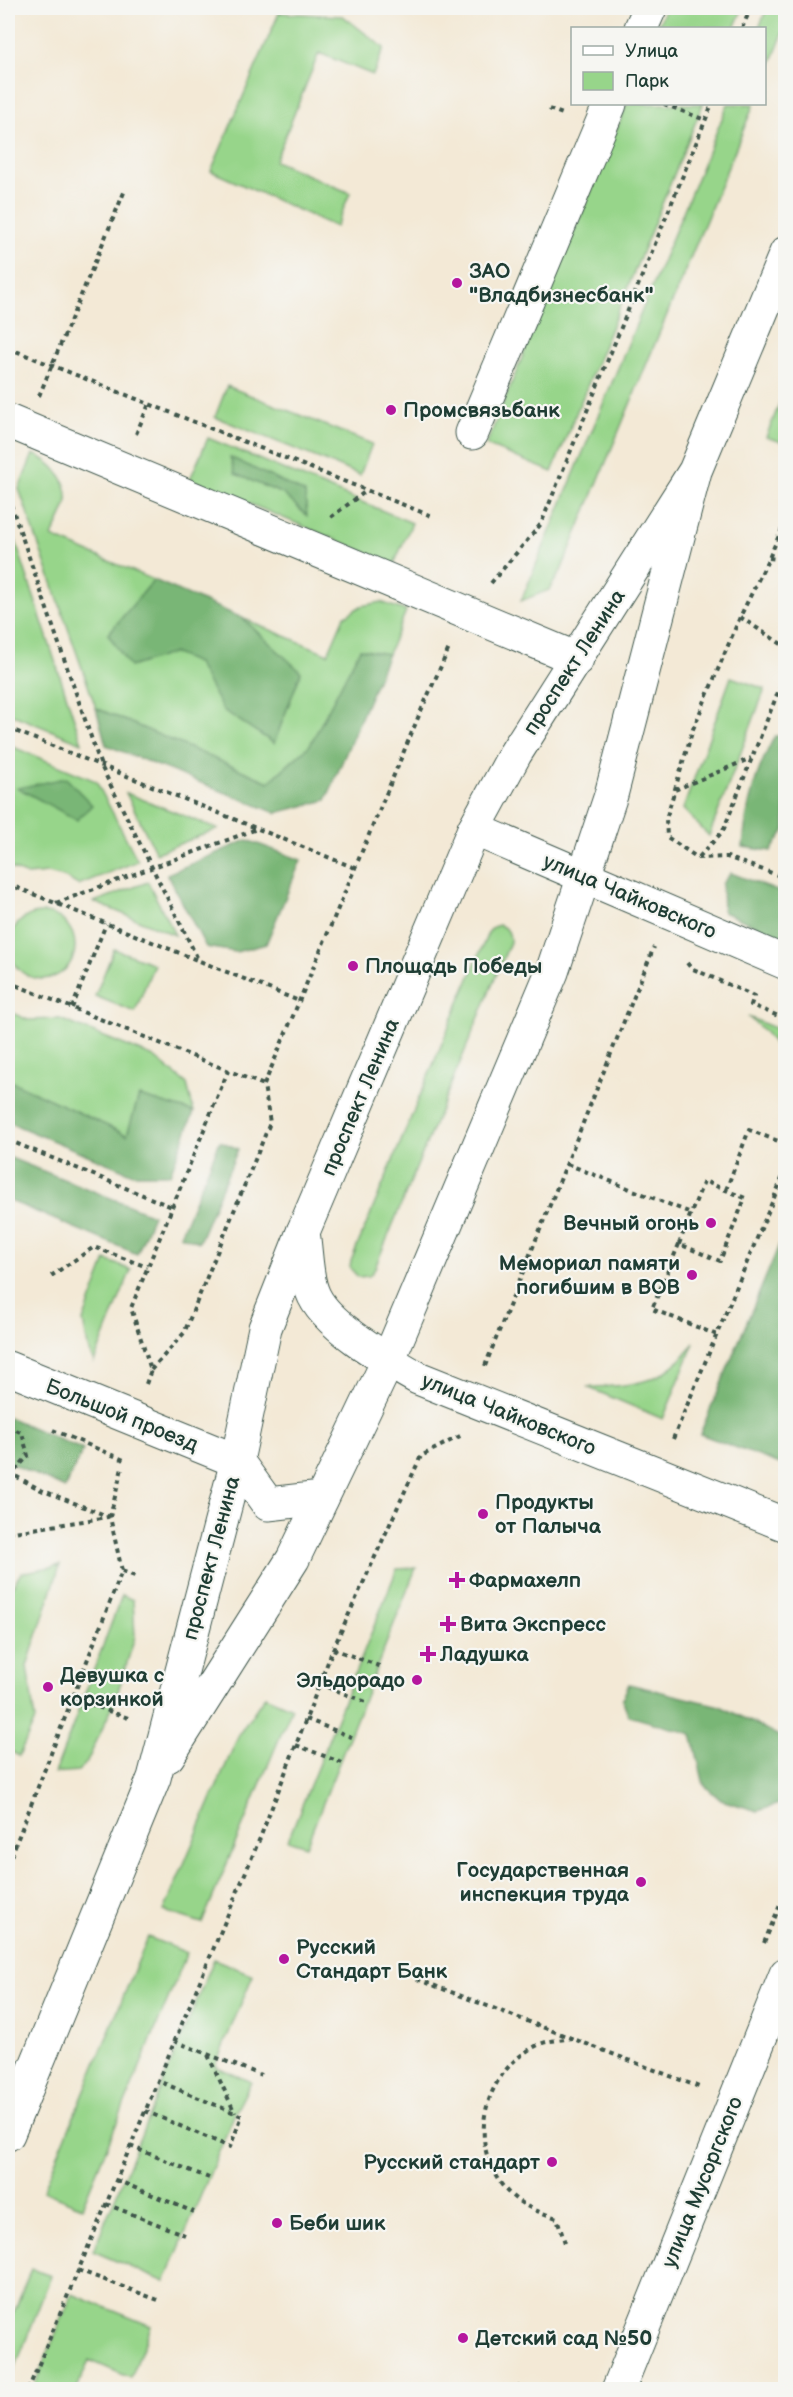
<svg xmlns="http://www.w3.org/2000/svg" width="793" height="2397" font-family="'Balsamiq Sans',sans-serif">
  <rect width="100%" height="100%" fill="#f6f6f2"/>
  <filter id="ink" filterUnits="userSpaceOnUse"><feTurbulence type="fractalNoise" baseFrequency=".0167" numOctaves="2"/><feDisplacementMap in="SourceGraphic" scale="12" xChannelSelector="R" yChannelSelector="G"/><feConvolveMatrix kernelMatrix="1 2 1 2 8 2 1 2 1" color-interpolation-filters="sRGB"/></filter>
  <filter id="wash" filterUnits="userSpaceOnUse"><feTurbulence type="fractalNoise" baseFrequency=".008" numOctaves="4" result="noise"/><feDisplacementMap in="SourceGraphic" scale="24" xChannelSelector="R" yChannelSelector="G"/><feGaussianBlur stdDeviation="1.35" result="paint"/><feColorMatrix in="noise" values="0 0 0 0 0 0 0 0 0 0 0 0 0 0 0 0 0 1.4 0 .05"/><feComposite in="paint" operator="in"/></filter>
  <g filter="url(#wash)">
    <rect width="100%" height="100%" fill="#f3e9d6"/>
    <path fill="#97d58a" stroke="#5b895f" stroke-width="1.5" d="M 666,8 L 743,8 L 734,28 L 657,28 Z
      M 767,8 L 785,8 L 785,28 L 765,79 L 764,28 L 759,28 Z
      M 279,13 L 343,16 L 384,48 L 373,75 L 319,53 L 275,161 L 350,193 L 336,227 L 211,171 Z
      M 627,104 L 703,104 L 552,472 L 486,445 Z
      M 728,104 L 754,104 L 561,571 L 549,590 L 521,601 Z
      M 227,386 L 372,444 L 360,475 L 215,417 Z
      M 785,390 L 785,443 L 766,437 Z
      M 208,438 L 412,523 L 394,564 L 190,479 Z
      M 33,454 C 51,461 69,479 67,501 C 65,512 56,526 52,537 L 154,580 L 108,634 L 173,653 L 197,663 L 223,710 L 274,743 L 301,673 L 242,618 L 328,654 L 344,617 L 361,606 L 381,602 L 406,611 L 388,654 L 360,649 L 310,745 L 269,782 L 96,708 L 19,489 Z
      M 8,518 L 82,743 L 8,713 Z
      M 731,677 L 765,689 L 709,836 L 683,809 Z
      M 8,745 L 96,781 L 138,861 L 78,885 L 64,877 L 48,873 L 27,875 L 8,867 Z
      M 126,793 L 218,829 L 156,853 Z
      M 148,882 L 175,935 L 94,902 Z
      M9 946a33 33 0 1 1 66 0a33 33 0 1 1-66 0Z
      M 499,925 C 508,929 510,932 510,942 L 374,1270 L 369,1276 L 358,1277 L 350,1268 L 351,1261 L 488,933 L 493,927 Z
      M 114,949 L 154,964 L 135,1012 L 95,996 Z
      M 8,1011 L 28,1020 L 60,1019 L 154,1057 L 187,1084 L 194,1112 L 139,1096 L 127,1135 L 8,1080 Z
      M 748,1017 L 785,1032 L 786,1116 L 785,1116 C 786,1071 787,1047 748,1017 Z
      M 106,1260 L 131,1270 L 94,1362 L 88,1347 L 83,1321 Z
      M 694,1343 L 663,1419 L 587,1387 C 634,1386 666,1384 694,1343 Z
      M 60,1565 L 27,1666 L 35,1720 L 19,1756 L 8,1750 L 8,1593 L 21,1573 Z
      M 416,1568 L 306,1846 L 288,1840 L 397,1569 Z
      M 122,1595 L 133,1600 L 135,1637 L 115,1701 L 87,1762 L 78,1771 L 55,1773 Z
      M 265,1696 L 292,1708 L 202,1923 L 164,1911 L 239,1734 Z
      M 148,1937 L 187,1953 L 82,2207 L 43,2191 Z
      M 214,1959 L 253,1975 L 215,2066 L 251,2082 L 235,2113 L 165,2282 L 93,2251 Z
      M 31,2269 L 51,2276 L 8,2386 L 8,2328 Z
      M 72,2294 L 151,2326 L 131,2378 L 89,2360 L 77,2389 L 33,2389 Z"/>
    <path fill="#79b676" stroke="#4c7a55" stroke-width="1.5" d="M 230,457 L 305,493 L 307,516 L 283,494 L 235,474 Z
      M 154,580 L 242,618 L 301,672 L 274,743 L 223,710 L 197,663 L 173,653 L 130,667 L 108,634 Z
      M 360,649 L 388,654 L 326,800 L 276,813 L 106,745 L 96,708 L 269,782 L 310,745 Z
      M 775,736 L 785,736 L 785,830 L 771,851 L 743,847 C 746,806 755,772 775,736 Z
      M 66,778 L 92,805 L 77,820 L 18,788 Z
      M 247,840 L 301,860 L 266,944 L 236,952 L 206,947 L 167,874 Z
      M 731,873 L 785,894 L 785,938 L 723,912 L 722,884 Z
      M 8,1080 L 127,1135 L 139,1096 L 194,1112 L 170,1174 L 133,1174 L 8,1122 Z
      M 220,1141 L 238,1149 L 199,1242 L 180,1235 Z
      M 8,1157 L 153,1215 L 137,1254 L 8,1200 Z
      M 785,1231 L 785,1466 L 700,1434 Z
      M 8,1417 L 83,1450 L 65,1488 L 8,1462 Z
      M 629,1684 L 720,1706 L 785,1739 L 785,1802 L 758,1811 L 721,1800 L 704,1785 L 692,1734 L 629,1716 L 622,1700 Z"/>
  </g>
  <g filter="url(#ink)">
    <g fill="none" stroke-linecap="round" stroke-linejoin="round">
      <defs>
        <path id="street" d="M 641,28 L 650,8
          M 8,421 L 577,659
          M 472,433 L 610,104
          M 618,2390 L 786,1974"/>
        <path id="secondary" d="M 474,829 L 786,963
          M 303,1232 C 306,1249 306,1275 312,1291 C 323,1324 388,1361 418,1378 L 786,1525
          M 8,1368 L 237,1461 L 268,1504 L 322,1498"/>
        <path id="primary" d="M 168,1756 L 293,1559 L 388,1361 L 552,972 L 611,795 L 695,471 L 786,253
          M 8,2134 L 154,1778 L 237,1461 L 265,1328 L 303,1232 L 474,829 L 515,754 L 695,471"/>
      </defs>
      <use href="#street" stroke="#3f574c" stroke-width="35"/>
      <use href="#secondary" stroke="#3f574c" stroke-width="35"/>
      <use href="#primary" stroke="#3f574c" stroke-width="35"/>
      <path stroke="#3f574c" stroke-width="4" stroke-dasharray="4.5 4.5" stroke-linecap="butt" d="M 742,28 L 751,8
        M 664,104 L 705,120
        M 549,109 L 565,115
        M 8,348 L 434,517
        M 39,396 L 125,190
        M 136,434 L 149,404
        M 8,475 L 13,461
        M 8,496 L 101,766 L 199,961
        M 331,517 L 366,491
        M 786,520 L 769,558 L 740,617 L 693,729 L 666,819 L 667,837 L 698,858 L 727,857 L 786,878
        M 769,558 L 786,560
        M 491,583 L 541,524 L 712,104
        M 740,617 L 786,647
        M 8,728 L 355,868
        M 675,790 L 751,758
        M 699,857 L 723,831 L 786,672
        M 8,884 L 299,1001
        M 56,903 L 257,829
        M 8,905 L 15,887
        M 687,963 L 691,968 L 754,996 L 751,1005 L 786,1019
        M 8,982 L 264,1085
        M 8,989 L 17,986
        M 72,1008 L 106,924
        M 8,1140 L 172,1207
        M 567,1164 L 691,1213 L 679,1244 L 720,1261 L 745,1198 L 704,1181 L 691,1213
        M 726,1190 L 749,1130 L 786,1144
        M 679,1244 L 652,1309 L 717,1335
        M 51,1276 L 94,1247 L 147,1267
        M 485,1366 L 654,947
        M 151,1370 L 184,1333 L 270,1123 L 264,1085 L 420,713 L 450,646
        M 146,1384 L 151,1370 L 131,1308 L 228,1071
        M 8,1426 L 22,1433 L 28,1456 L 12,1474
        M 53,1430 L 124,1460
        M 673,1439 L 786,1169
        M 8,1472 L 41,1490 L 110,1517
        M 8,1533 L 108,1517
        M 122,1571 L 137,1577
        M 333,1649 L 382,1667
        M 319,1684 L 366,1702
        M 73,1698 L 131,1719
        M 306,1719 L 354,1738
        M 296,1745 L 345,1764
        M 8,1841 L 15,1845
        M 8,1864 L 122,1571 L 110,1517 L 122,1468
        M 764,1943 L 786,1891
        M 417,1979 L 699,2087
        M 174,2041 L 261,2075
        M 208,2055 L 235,2113
        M 145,2111 L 230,2147 L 242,2116 L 158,2081
        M 130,2146 L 209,2178
        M 116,2180 L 194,2212
        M 106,2204 L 185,2235
        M 565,2243 L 557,2218 C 538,2212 519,2205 505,2189 C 465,2142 484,2069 540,2044 C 550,2040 562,2040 572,2038
        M 78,2270 L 158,2300
        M 517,2386 L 525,2390
        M 28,2390 L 260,1838 L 333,1649 L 421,1456 L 462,1435"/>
      <use href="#street" stroke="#fff" stroke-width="33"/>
      <use href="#secondary" stroke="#fff" stroke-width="33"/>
      <use href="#primary" stroke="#fff" stroke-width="33"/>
    </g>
  </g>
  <g fill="#b5179e" stroke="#f6f6f2" stroke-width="2">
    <circle cx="457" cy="283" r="6"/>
    <circle cx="391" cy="410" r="6"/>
    <circle cx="353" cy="966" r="6"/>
    <circle cx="711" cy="1223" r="6"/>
    <circle cx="692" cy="1275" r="6"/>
    <circle cx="483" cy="1514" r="6"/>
    <path d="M454 1571h6v6h6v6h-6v6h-6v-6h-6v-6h6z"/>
    <path d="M445 1615h6v6h6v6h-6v6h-6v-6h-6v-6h6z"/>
    <path d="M425 1645h6v6h6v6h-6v6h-6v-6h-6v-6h6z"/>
    <circle cx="417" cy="1680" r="6"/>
    <circle cx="48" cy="1687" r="6"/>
    <circle cx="641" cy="1882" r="6"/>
    <circle cx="284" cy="1959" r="6"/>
    <circle cx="552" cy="2162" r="6"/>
    <circle cx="277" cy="2223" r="6"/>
    <circle cx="463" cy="2338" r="6"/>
  </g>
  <g text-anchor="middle" stroke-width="4.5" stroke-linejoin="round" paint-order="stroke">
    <g font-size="21" font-weight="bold" fill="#1f3d34" stroke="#f6f6f2" text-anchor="start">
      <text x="469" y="278">ЗАО<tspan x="469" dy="24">"Владбизнесбанк"</tspan></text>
      <text x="403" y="417">Промсвязьбанк</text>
      <text x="365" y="973">Площадь Победы</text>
      <text x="699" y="1230" text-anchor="end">Вечный огонь</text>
      <text x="680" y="1270" text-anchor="end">Мемориал памяти<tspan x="680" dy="24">погибшим в ВОВ</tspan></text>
      <text x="495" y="1509">Продукты<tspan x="495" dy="24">от Палыча</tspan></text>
      <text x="469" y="1587">Фармахелп</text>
      <text x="460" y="1631">Вита Экспресс</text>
      <text x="440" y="1661">Ладушка</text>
      <text x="60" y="1682">Девушка с<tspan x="60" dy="24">корзинкой</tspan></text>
      <text x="405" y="1687" text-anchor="end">Эльдорадо</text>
      <text x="629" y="1877" text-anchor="end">Государственная<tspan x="629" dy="24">инспекция труда</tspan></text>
      <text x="296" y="1954">Русский<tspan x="296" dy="24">Стандарт Банк</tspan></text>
      <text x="540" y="2169" text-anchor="end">Русский стандарт</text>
      <text x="289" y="2230">Беби шик</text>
      <text x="475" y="2345">Детский сад №50</text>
    </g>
    <g font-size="21" fill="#1f3d34" stroke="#f6f6f2">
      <text transform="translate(574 662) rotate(-57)" y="7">проспект Ленина</text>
      <text transform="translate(630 896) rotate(23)" y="7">улица Чайковского</text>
      <text transform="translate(360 1097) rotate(-67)" y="7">проспект Ленина</text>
      <text transform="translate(509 1414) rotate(22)" y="7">улица Чайковского</text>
      <text transform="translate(122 1415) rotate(22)" y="7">Большой проезд</text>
      <text transform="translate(211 1558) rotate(-75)" y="7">проспект Ленина</text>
      <text transform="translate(702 2182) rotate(-68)" y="7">улица Мусоргского</text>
    </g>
  </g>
  <rect width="793" height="2397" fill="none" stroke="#f6f6f2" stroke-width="30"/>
  <rect x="571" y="27" width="195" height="78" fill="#f6f6f2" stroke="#a0aca6" stroke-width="1.5"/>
  <rect x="583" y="46" width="30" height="9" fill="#ffffff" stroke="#a0aca6" stroke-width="1.5"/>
  <text x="625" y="57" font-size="18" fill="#1f3d34">Улица</text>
  <rect x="583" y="72" width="30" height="18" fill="#97d58a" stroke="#a0aca6" stroke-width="1.5"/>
  <text x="625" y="87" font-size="18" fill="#1f3d34">Парк</text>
</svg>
